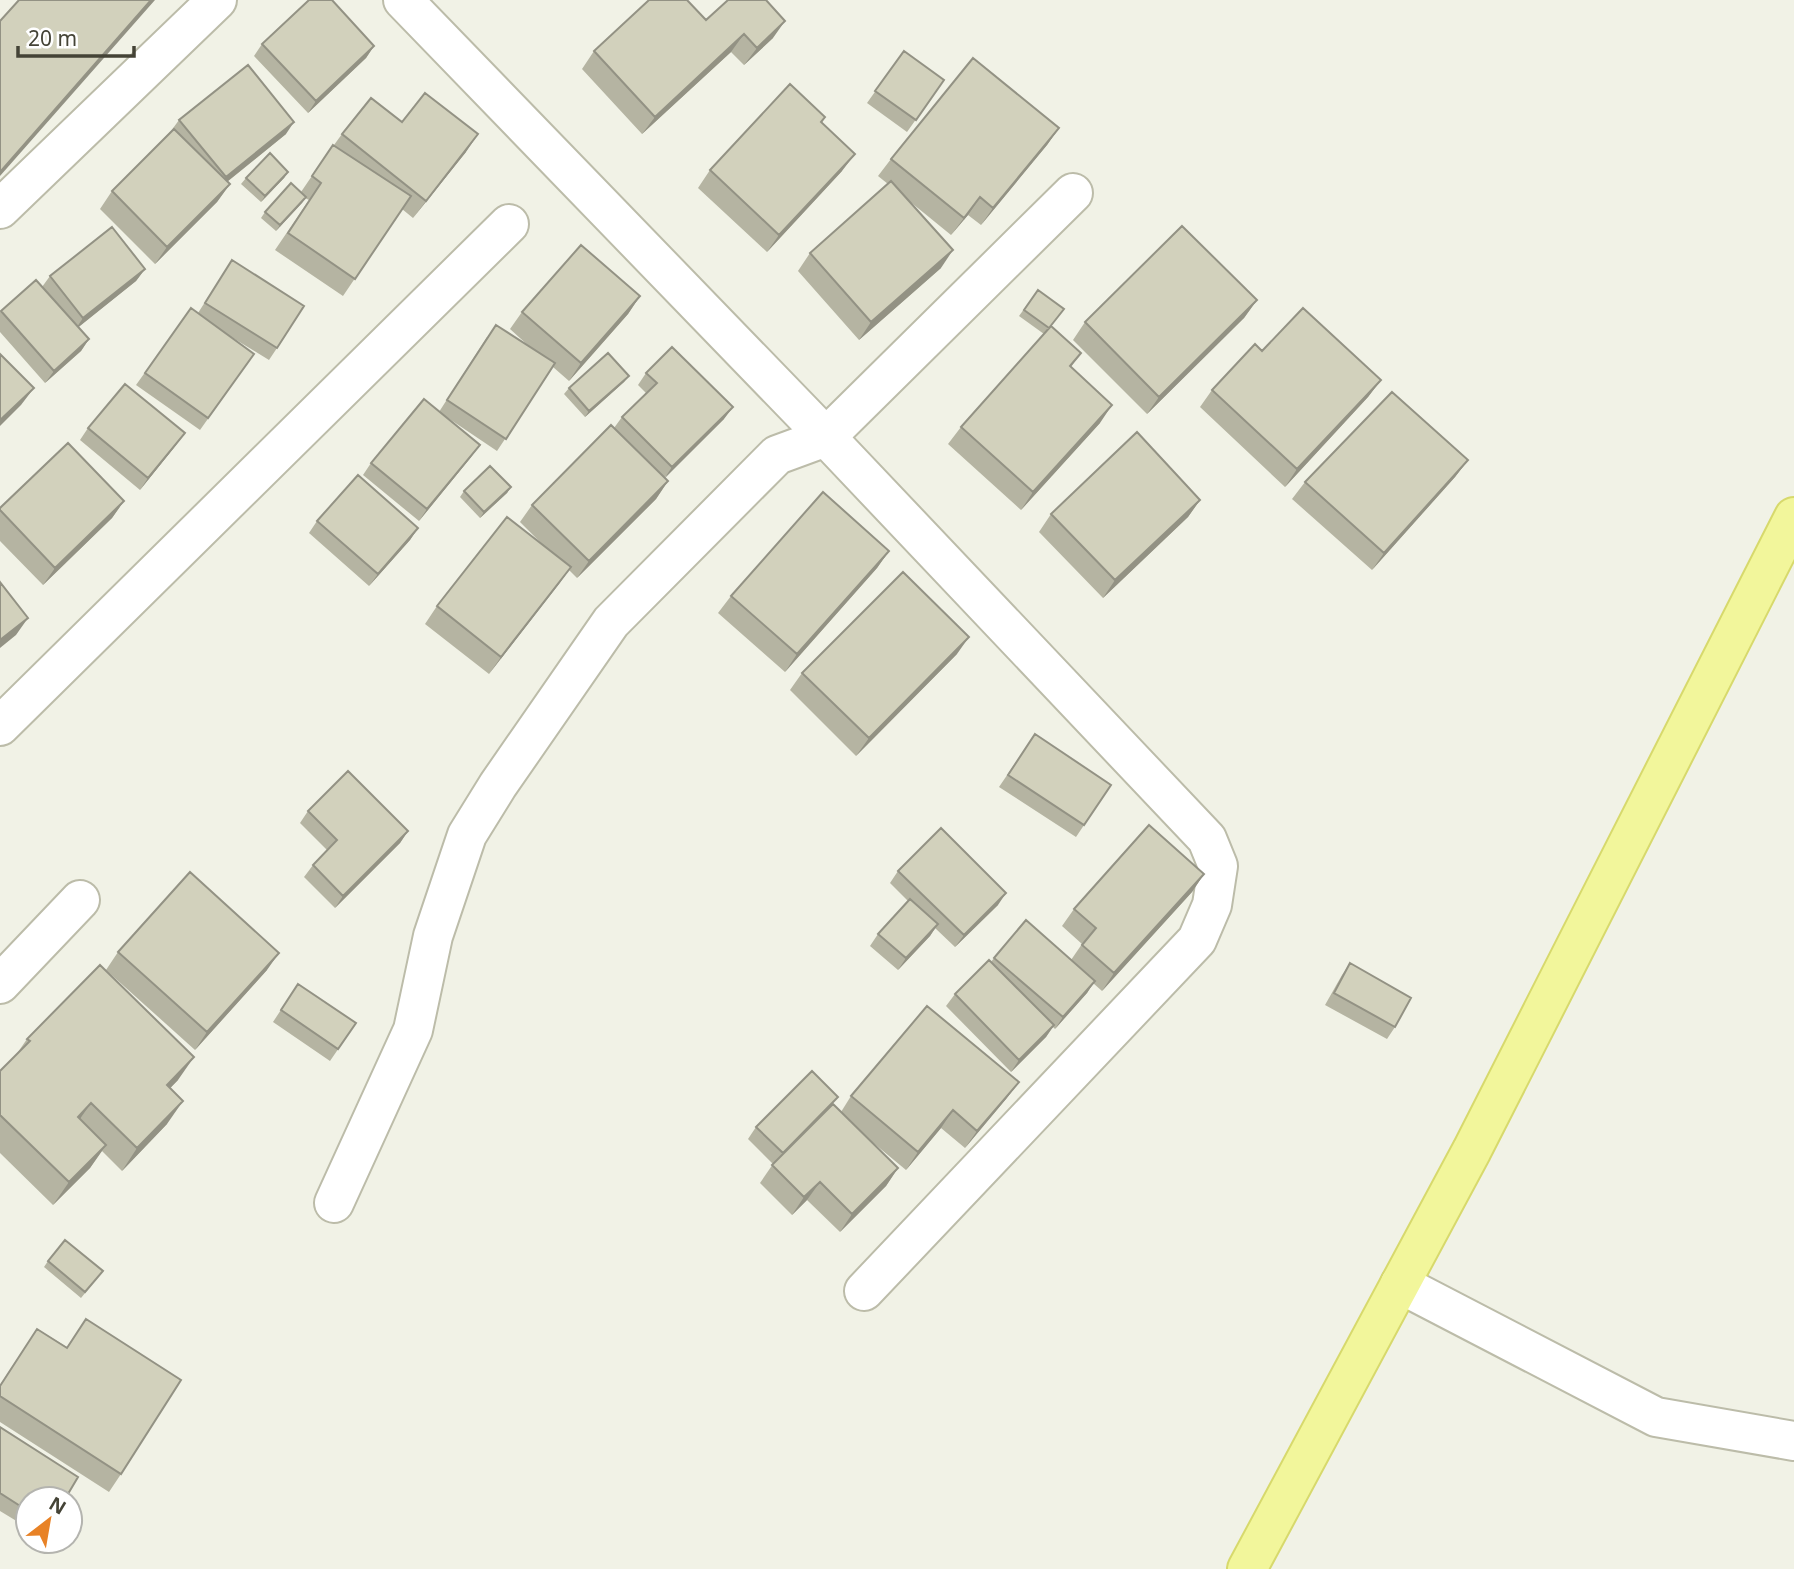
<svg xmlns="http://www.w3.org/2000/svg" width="1794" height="1569" font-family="'Noto Sans',sans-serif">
  <rect width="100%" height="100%" fill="#f1f2e6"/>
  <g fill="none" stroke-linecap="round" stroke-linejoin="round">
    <defs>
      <path id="street" d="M 403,0 L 826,437 L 1207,839 L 1218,866 L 1212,905 L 1197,940 L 864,1291
        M 0,209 L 217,0
        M 0,726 L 509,224
        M 0,984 L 80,900
        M 334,1203 L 413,1030 L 433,936 L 467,835 L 498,785 L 611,622 L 777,455 L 826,437 L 1073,193
        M 1400,1284 L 1656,1417 L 1794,1441"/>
      <path id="primary" d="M 1247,1569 L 1472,1150 L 1794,517"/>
    </defs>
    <use href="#street" stroke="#bcbca9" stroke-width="42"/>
    <use href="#primary" stroke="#d7d96c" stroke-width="42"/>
    <use href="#street" stroke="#fff" stroke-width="38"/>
    <use href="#primary" stroke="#f2f69b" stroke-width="38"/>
  </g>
  <path fill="#b5b4a2" d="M 706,20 L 773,38 L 744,65 L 731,52 L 642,134 L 582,69 L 594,51 Z
    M 262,44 L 374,46 L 366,58 L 308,113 L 254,56 Z
    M 904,51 L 944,80 L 907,132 L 867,103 Z
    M 825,117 L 822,123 L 842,171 L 767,252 L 698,188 L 710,170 Z
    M 179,120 L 286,134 L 227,182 L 230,184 L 217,202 L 155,264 L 100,209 L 112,191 L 171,131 Z
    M 402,122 L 466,152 L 413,218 L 402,209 L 343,296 L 275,250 L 309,200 L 305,198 L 276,231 L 261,218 L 265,212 L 301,192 L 333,145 L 334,145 L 342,134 Z
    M 1059,128 L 1047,145 L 981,225 L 968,215 L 951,235 L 908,200 L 941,268 L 859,340 L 798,271 L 810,253 L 888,184 L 878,176 L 891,159 Z
    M 288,172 L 284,178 L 261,202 L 241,184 L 246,178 Z
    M 232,260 L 277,348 L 269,360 L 228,335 L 254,354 L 200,430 L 136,385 L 191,308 L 198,313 Z
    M 145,269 L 136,281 L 78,327 L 89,339 L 81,351 L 45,383 L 0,332 L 0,312 L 36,280 L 42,287 L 50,276 Z
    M 1038,290 L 1064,309 L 1048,330 L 1081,353 L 1071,367 L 1100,423 L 1021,510 L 948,444 L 961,427 L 1044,334 L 1019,316 Z
    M 640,296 L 628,314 L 569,381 L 553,367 L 497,451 L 445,416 L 471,457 L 419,521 L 363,475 L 371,463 L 439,412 L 487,337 L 531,348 L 510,329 L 522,312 Z
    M 1257,300 L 1244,318 L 1147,414 L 1073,340 L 1085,322 Z
    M 1262,351 L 1381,380 L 1368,397 L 1285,487 L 1200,407 L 1212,390 Z
    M 646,373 L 724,419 L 665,477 L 668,481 L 656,499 L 577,578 L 569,570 L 489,674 L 425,624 L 437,606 L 543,545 L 520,522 L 532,505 L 614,428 L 622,417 L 646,393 L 638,385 Z
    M 629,376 L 624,382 L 585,417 L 564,394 L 569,388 Z
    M 88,428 L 176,445 L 140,490 L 80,440 Z
    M 1468,460 L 1455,477 L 1372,570 L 1292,499 L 1305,482 Z
    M 511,487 L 507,493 L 480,518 L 460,497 L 464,491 Z
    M 1200,500 L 1188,517 L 1103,598 L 1039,532 L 1051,514 Z
    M 124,501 L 112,518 L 43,585 L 0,541 L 0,508 Z
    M 317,521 L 418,528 L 410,540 L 369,586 L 309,533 Z
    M 889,551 L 877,568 L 785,672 L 718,613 L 731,596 Z
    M 957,654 L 856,756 L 790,690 L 802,673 Z
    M 1035,734 L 1111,785 L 1076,837 L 999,787 Z
    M 308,811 L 408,831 L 400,843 L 335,908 L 304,877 L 313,865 L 327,850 L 300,823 Z
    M 898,871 L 998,905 L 955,947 L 935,928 L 930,936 L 898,970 L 870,946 L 878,934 L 908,901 L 890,883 Z
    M 1204,874 L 1192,892 L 1102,991 L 1093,983 L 1087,993 L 1055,1029 L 1053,1027 L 1046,1037 L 1011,1072 L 946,1006 L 955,994 L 991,962 L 994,958 L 1071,960 L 1082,944 L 1062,926 L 1074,909 Z
    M 118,952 L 267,970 L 195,1050 L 106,970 Z
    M 1350,963 L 1395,1027 L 1387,1039 L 1325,1005 L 1342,975 Z
    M 298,984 L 356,1023 L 330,1061 L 273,1022 Z
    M 27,1039 L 178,1080 L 170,1088 L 167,1124 L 122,1171 L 102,1151 L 90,1168 L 53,1205 L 0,1153 L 0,1071 L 16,1055 Z
    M 1019,1082 L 1006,1099 L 965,1148 L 941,1128 L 906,1170 L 865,1136 L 898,1168 L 886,1186 L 840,1232 L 807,1200 L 792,1215 L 760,1183 L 773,1164 L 748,1139 L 756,1127 L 833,1104 L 841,1112 L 851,1096 Z
    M 48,1261 L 103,1271 L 81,1298 L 44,1267 Z
    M 86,1319 L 121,1474 L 109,1492 L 0,1422 L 0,1385 L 37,1329 L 67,1347 Z
    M 0,1427 L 28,1499 L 28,1528 L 0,1511 Z"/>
  <path fill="#939284" d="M 151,0 L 155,0 L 0,176 L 0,172 Z
    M 785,21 L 773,38 L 744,65 L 757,48 Z
    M 744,34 L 731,52 L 642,134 L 655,117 Z
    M 374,46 L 366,58 L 308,113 L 316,101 Z
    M 294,122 L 286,134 L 218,189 L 226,177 Z
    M 1059,128 L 1047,145 L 981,225 L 993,208 Z
    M 478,134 L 466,152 L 413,218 L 426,201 Z
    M 855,154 L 842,171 L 767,252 L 779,235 Z
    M 288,172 L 284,178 L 261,202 L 265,196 Z
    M 230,184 L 217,202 L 155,264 L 167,247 Z
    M 306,197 L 302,203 L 276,231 L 280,225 Z
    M 980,197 L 968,215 L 951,235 L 964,218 Z
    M 953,250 L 941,268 L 859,340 L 871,322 Z
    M 145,269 L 136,281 L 75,330 L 83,318 Z
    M 640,296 L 628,314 L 569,381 L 581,363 Z
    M 1257,300 L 1244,318 L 1147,414 L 1159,397 Z
    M 89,339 L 81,351 L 45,383 L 54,371 Z
    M 629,376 L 624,382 L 585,417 L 589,411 Z
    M 1381,380 L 1368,397 L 1285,487 L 1297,469 Z
    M 34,388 L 21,405 L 0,426 L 0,420 Z
    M 1112,405 L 1100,423 L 1021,510 L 1033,492 Z
    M 733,407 L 724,419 L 664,479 L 672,467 Z
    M 185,433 L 176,445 L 140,490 L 148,478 Z
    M 480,445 L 471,457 L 419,521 L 427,509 Z
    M 1468,460 L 1455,477 L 1372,570 L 1384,553 Z
    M 668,481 L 656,499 L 577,578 L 589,561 Z
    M 511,487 L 507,493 L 480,518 L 484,512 Z
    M 1200,500 L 1188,517 L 1103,598 L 1115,580 Z
    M 124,501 L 112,518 L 43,585 L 55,568 Z
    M 418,528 L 410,540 L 369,586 L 378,574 Z
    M 889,551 L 877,568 L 785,672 L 797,654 Z
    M 571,567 L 559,584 L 489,674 L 501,657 Z
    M 28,618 L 16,635 L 0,648 L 0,640 Z
    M 969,637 L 957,654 L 856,756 L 869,738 Z
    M 408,831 L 400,843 L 335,908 L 343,896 Z
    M 1204,874 L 1192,892 L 1102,991 L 1114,973 Z
    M 1006,893 L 998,905 L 955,947 L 964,935 Z
    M 938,924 L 930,936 L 898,970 L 906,958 Z
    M 279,953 L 267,970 L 195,1050 L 207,1032 Z
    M 1095,981 L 1087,993 L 1055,1029 L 1063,1017 Z
    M 1054,1025 L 1046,1037 L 1011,1072 L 1019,1060 Z
    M 194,1057 L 178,1080 L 151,1108 L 167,1085 Z
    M 1019,1082 L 1006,1099 L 965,1148 L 977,1131 Z
    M 183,1101 L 167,1124 L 122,1171 L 137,1148 Z
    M 91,1103 L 75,1126 L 78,1117 Z
    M 953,1110 L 941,1128 L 906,1170 L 918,1152 Z
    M 106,1145 L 90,1168 L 53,1205 L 69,1182 Z
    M 898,1168 L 886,1186 L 840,1232 L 852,1214 Z
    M 820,1182 L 807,1200 L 792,1215 L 804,1197 Z"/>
  <path fill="#d2d1bc" stroke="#939284" stroke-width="2" d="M 19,0 L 151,0 L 0,172 L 0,21 Z
    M 309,0 L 332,0 L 374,46 L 316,101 L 262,44 Z
    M 649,0 L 687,0 L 706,20 L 728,0 L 766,0 L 785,21 L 757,48 L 744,34 L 655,117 L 594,51 Z
    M 904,51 L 944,80 L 916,120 L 875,91 Z
    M 973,58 L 1059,128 L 993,208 L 980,197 L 964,218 L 891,159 Z
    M 248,65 L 294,122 L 226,177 L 179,120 Z
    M 790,84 L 825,117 L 821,122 L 855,154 L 779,235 L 710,170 Z
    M 425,93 L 478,134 L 426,201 L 342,134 L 371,98 L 402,122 Z
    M 174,129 L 230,184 L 167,247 L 112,191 Z
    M 333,145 L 411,196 L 355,279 L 288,233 L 321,183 L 312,176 Z
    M 270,153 L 288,172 L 265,196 L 246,178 Z
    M 891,181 L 953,250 L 871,322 L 810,253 Z
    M 291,183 L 306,197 L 280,225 L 265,212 Z
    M 1182,226 L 1257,300 L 1159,397 L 1085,322 Z
    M 112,227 L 145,269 L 83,318 L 50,276 Z
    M 581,245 L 640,296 L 581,363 L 522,312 Z
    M 232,260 L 304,306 L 277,348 L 205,303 Z
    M 36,280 L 89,339 L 54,371 L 1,311 Z
    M 1038,290 L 1064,309 L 1049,328 L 1024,310 Z
    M 191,308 L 254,354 L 208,418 L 145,373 Z
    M 1303,308 L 1381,380 L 1297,469 L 1212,390 L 1255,344 L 1262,351 Z
    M 496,325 L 555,363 L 506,439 L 447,400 Z
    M 1051,326 L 1081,353 L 1070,366 L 1112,405 L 1033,492 L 961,427 Z
    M 672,347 L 733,407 L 672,467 L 622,417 L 657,383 L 646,373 Z
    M 608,353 L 629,376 L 589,411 L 569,388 Z
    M 0,354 L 34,388 L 0,420 Z
    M 125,384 L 185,433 L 148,478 L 88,428 Z
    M 1392,392 L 1468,460 L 1384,553 L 1305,482 Z
    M 424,399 L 480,445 L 427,509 L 371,463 Z
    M 611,425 L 668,481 L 589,561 L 532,505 Z
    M 1137,432 L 1200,500 L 1115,580 L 1051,514 Z
    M 68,443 L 124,501 L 55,568 L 0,510 L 0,508 Z
    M 490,466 L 511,487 L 484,512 L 464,491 Z
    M 358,475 L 418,528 L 378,574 L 317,521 Z
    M 823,492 L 889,551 L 797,654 L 731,596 Z
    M 507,517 L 571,567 L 501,657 L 437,606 Z
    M 903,572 L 969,637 L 869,738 L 802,673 Z
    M 0,582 L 28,618 L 0,640 Z
    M 1035,734 L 1111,785 L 1084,825 L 1008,775 Z
    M 348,771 L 408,831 L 343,896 L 313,865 L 337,840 L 308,811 Z
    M 1149,825 L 1204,874 L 1114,973 L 1082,945 L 1096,928 L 1074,909 Z
    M 941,828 L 1006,893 L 964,935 L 898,871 Z
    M 190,872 L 279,953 L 207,1032 L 118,952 Z
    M 910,899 L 938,924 L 906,958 L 878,934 Z
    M 1026,920 L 1095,981 L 1063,1017 L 994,958 Z
    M 989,960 L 1054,1025 L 1019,1060 L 955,994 Z
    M 1350,963 L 1411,998 L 1395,1027 L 1334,993 Z
    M 100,965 L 194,1057 L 167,1085 L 183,1101 L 137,1148 L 91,1103 L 78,1117 L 106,1145 L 69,1182 L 0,1115 L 0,1071 L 30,1041 L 27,1039 Z
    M 298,984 L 356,1023 L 338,1049 L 281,1010 Z
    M 927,1006 L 1019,1082 L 977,1131 L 953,1110 L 918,1152 L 851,1096 Z
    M 812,1071 L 838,1097 L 783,1153 L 756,1127 Z
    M 833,1104 L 898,1168 L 852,1214 L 820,1182 L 804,1197 L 772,1165 Z
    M 65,1240 L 103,1271 L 85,1292 L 48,1261 Z
    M 86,1319 L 181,1380 L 121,1474 L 0,1396 L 0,1386 L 37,1329 L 67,1348 Z
    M 0,1427 L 78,1477 L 65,1499 L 28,1499 L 28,1511 L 0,1493 Z"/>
  <g transform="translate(49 1520) rotate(31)"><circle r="33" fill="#ffffff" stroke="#b4b4af" stroke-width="2"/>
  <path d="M0-5L12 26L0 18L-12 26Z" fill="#e88226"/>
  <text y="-10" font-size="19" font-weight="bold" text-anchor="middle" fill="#444336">N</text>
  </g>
  <path d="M18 46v10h116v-10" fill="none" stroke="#444336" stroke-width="3.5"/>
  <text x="28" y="46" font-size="21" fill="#444336" stroke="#ffffff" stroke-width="5" paint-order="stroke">20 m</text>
</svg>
